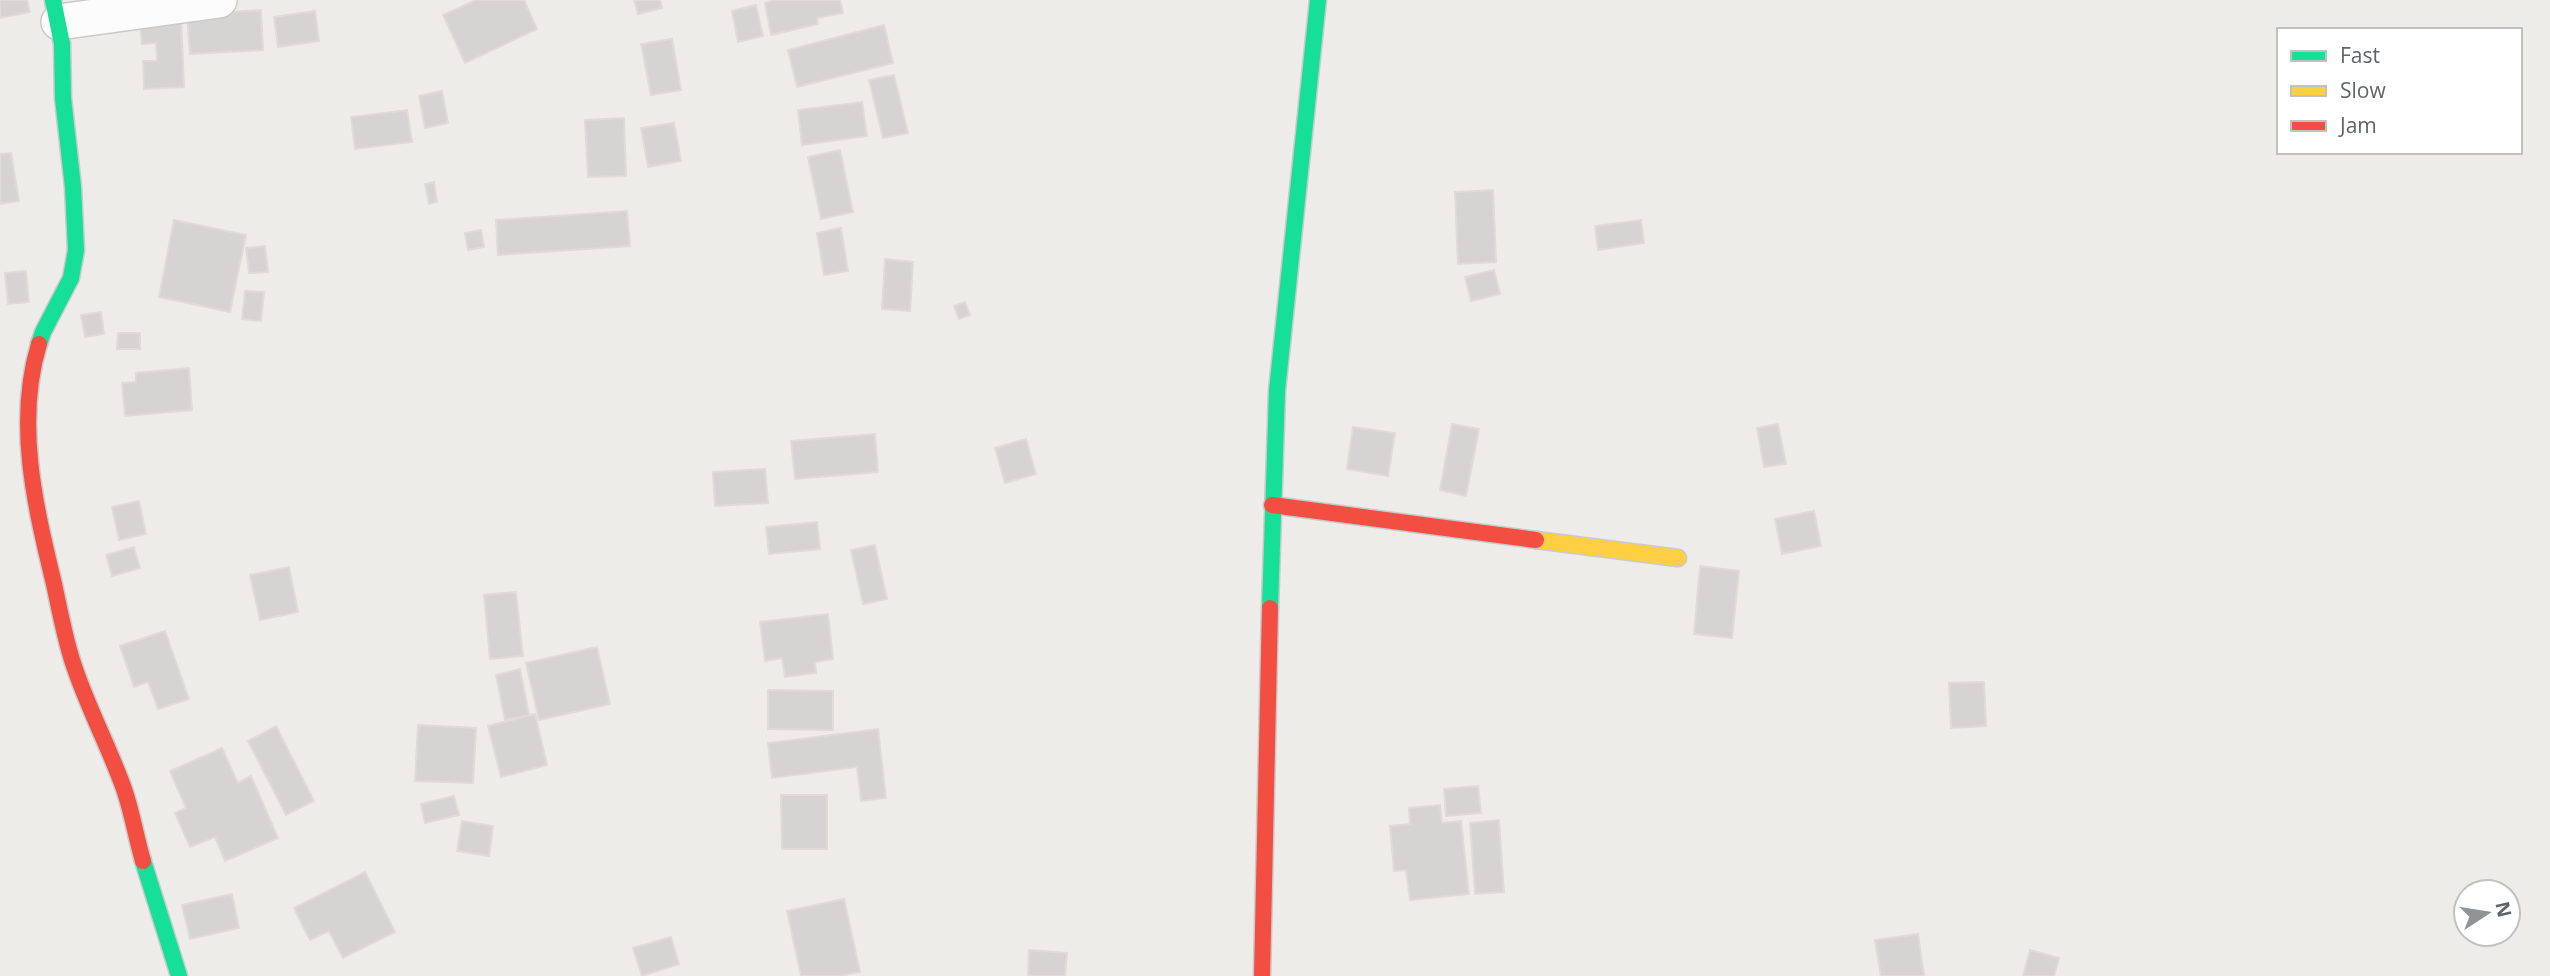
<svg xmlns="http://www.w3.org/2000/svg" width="2550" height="976" font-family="'Open Sans',sans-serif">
  <rect width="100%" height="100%" fill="#eeece9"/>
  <path fill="#d6d4d3" stroke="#dedbd8" stroke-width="2" d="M 0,0 L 27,0 L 30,12 L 0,18 Z
    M 476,0 L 524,0 L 537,29 L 465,63 L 443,15 Z
    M 634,0 L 660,0 L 662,8 L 638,14 Z
    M 840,0 L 843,13 L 817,18 L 818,24 L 771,35 L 765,3 L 774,0 Z
    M 756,5 L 763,36 L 738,42 L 732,11 Z
    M 261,10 L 263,50 L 190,54 L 187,15 Z
    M 315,11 L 319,41 L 278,47 L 274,17 Z
    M 181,18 L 184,87 L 144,89 L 143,61 L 157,61 L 156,43 L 142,44 L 140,20 Z
    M 884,25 L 893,63 L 797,87 L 788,50 Z
    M 672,39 L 681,90 L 651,95 L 641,44 Z
    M 894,75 L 908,133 L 883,138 L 869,80 Z
    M 442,91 L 448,123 L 425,128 L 419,96 Z
    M 862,102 L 867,136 L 802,145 L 798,110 Z
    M 407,110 L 412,142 L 355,149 L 351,117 Z
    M 624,118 L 626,176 L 588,177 L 585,120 Z
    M 674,123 L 681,161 L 648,167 L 641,128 Z
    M 840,150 L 853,212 L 821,219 L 808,157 Z
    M 11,153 L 19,201 L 0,204 L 0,154 Z
    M 434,182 L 437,202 L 429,204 L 425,184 Z
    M 1493,190 L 1496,262 L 1458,264 L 1455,192 Z
    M 627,211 L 630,246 L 498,255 L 496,220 Z
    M 174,220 L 246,235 L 230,312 L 159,297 Z
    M 1641,220 L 1644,243 L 1598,250 L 1595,226 Z
    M 841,228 L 848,271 L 824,275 L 817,233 Z
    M 481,230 L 484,247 L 468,250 L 465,233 Z
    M 265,246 L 268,272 L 249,273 L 246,248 Z
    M 885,259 L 913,262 L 910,311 L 882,309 Z
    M 1494,270 L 1500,294 L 1471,301 L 1465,277 Z
    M 26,271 L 29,302 L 8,304 L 5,273 Z
    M 245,291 L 264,292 L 261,321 L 242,319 Z
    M 965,302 L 970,315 L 959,319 L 954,306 Z
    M 101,312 L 104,334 L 85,337 L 81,315 Z
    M 118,333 L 140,333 L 140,349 L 117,349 Z
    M 189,368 L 192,410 L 125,416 L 122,383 L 136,382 L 136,373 Z
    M 1452,424 L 1479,429 L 1466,496 L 1440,490 Z
    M 1778,424 L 1786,464 L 1764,467 L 1757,428 Z
    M 1353,427 L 1395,433 L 1388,476 L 1347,469 Z
    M 875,434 L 878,472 L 795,479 L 791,441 Z
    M 1026,439 L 1036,474 L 1005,483 L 995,448 Z
    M 765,469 L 768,503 L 715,506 L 713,472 Z
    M 139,501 L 146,534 L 119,540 L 112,507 Z
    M 1814,511 L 1821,546 L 1782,554 L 1775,519 Z
    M 817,522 L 820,549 L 769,554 L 766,527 Z
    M 875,545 L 887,599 L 863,604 L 851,550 Z
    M 134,547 L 140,568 L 112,576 L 106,555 Z
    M 1700,566 L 1739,571 L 1732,638 L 1694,634 Z
    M 289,567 L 298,612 L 260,620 L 250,575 Z
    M 516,592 L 523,656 L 490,659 L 484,595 Z
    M 828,614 L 833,659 L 815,662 L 816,673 L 785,677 L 782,658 L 765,661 L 760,622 Z
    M 165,631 L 189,699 L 158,709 L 148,682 L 134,687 L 120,646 Z
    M 597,647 L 610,704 L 539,720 L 526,663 Z
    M 520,669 L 529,715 L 505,720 L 496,675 Z
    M 1984,682 L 1986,726 L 1951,728 L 1949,683 Z
    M 768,690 L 833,691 L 833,730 L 768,729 Z
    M 535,714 L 547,765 L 501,777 L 488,726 Z
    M 418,725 L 476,728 L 473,783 L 415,781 Z
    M 276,726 L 314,801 L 286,815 L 248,741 Z
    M 878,729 L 886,798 L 861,801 L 857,767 L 772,778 L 768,743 Z
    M 222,748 L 238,783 L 251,776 L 278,838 L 225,861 L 215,837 L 190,847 L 175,813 L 186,808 L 170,771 Z
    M 1478,786 L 1481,813 L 1446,816 L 1444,789 Z
    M 781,795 L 827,795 L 827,849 L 782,849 Z
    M 454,796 L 459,815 L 425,823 L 421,804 Z
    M 1440,805 L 1442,823 L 1461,821 L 1469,894 L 1410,900 L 1406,870 L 1394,871 L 1390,826 L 1410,824 L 1409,808 Z
    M 1499,820 L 1504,892 L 1475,894 L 1470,823 Z
    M 462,821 L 493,826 L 489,856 L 457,851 Z
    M 365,872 L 395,932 L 343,958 L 329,931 L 310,940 L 294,908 Z
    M 232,894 L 239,928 L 190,939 L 182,905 Z
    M 844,899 L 860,972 L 839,976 L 801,976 L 787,911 Z
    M 1918,934 L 1924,976 L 1881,976 L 1875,940 Z
    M 671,937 L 679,964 L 642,976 L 633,948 Z
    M 1029,950 L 1067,953 L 1065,976 L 1028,976 Z
    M 2030,950 L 2059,958 L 2054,976 L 2023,976 Z"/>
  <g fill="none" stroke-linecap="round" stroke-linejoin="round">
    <defs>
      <path id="street" d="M 59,22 L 219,0"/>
      <path id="fast" d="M 39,344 L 43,332 L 71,278 L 76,250 L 73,187 L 63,98 L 62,44 L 53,0
        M 1270,608 L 1277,391 L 1318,0
        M 143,861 L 179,976"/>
      <path id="slow" d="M 1536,540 L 1678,558"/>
      <path id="jam" d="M 39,344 C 15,423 35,505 54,584 C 60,611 65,640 74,666 C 88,708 109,747 124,789 C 132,812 136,837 143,861
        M 1272,505 L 1536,540
        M 1262,976 L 1270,608"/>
    </defs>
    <use href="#street" stroke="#cacaca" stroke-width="38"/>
    <use href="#fast" stroke="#c9caca" stroke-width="19"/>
    <use href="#slow" stroke="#c9caca" stroke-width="19"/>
    <use href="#jam" stroke="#c9caca" stroke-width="19"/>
    <use href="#street" stroke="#fcfcfc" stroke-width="35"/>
    <use href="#fast" stroke="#16e098" stroke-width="16"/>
    <use href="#slow" stroke="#ffcf43" stroke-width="16"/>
    <use href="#jam" stroke="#f24e42" stroke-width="16"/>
  </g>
  <rect x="2277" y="28" width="245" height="126" fill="#ffffff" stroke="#bfc1c3" stroke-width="2"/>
  <rect x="2291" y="51" width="35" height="10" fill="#16e098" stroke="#bfc1c3" stroke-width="2"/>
  <text x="2340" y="63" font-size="21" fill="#5e6468">Fast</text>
  <rect x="2291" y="86" width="35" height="10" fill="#ffcf43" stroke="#bfc1c3" stroke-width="2"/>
  <text x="2340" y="98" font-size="21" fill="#5e6468">Slow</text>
  <rect x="2291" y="121" width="35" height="10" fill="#f24e42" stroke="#bfc1c3" stroke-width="2"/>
  <text x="2340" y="133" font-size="21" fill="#5e6468">Jam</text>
  <g transform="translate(2487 913) rotate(78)"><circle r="33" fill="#ffffff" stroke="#bfc1c3" stroke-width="2"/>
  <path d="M0-5L12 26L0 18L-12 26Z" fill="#909495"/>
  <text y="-10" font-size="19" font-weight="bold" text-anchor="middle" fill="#5e6468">N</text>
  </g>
</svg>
